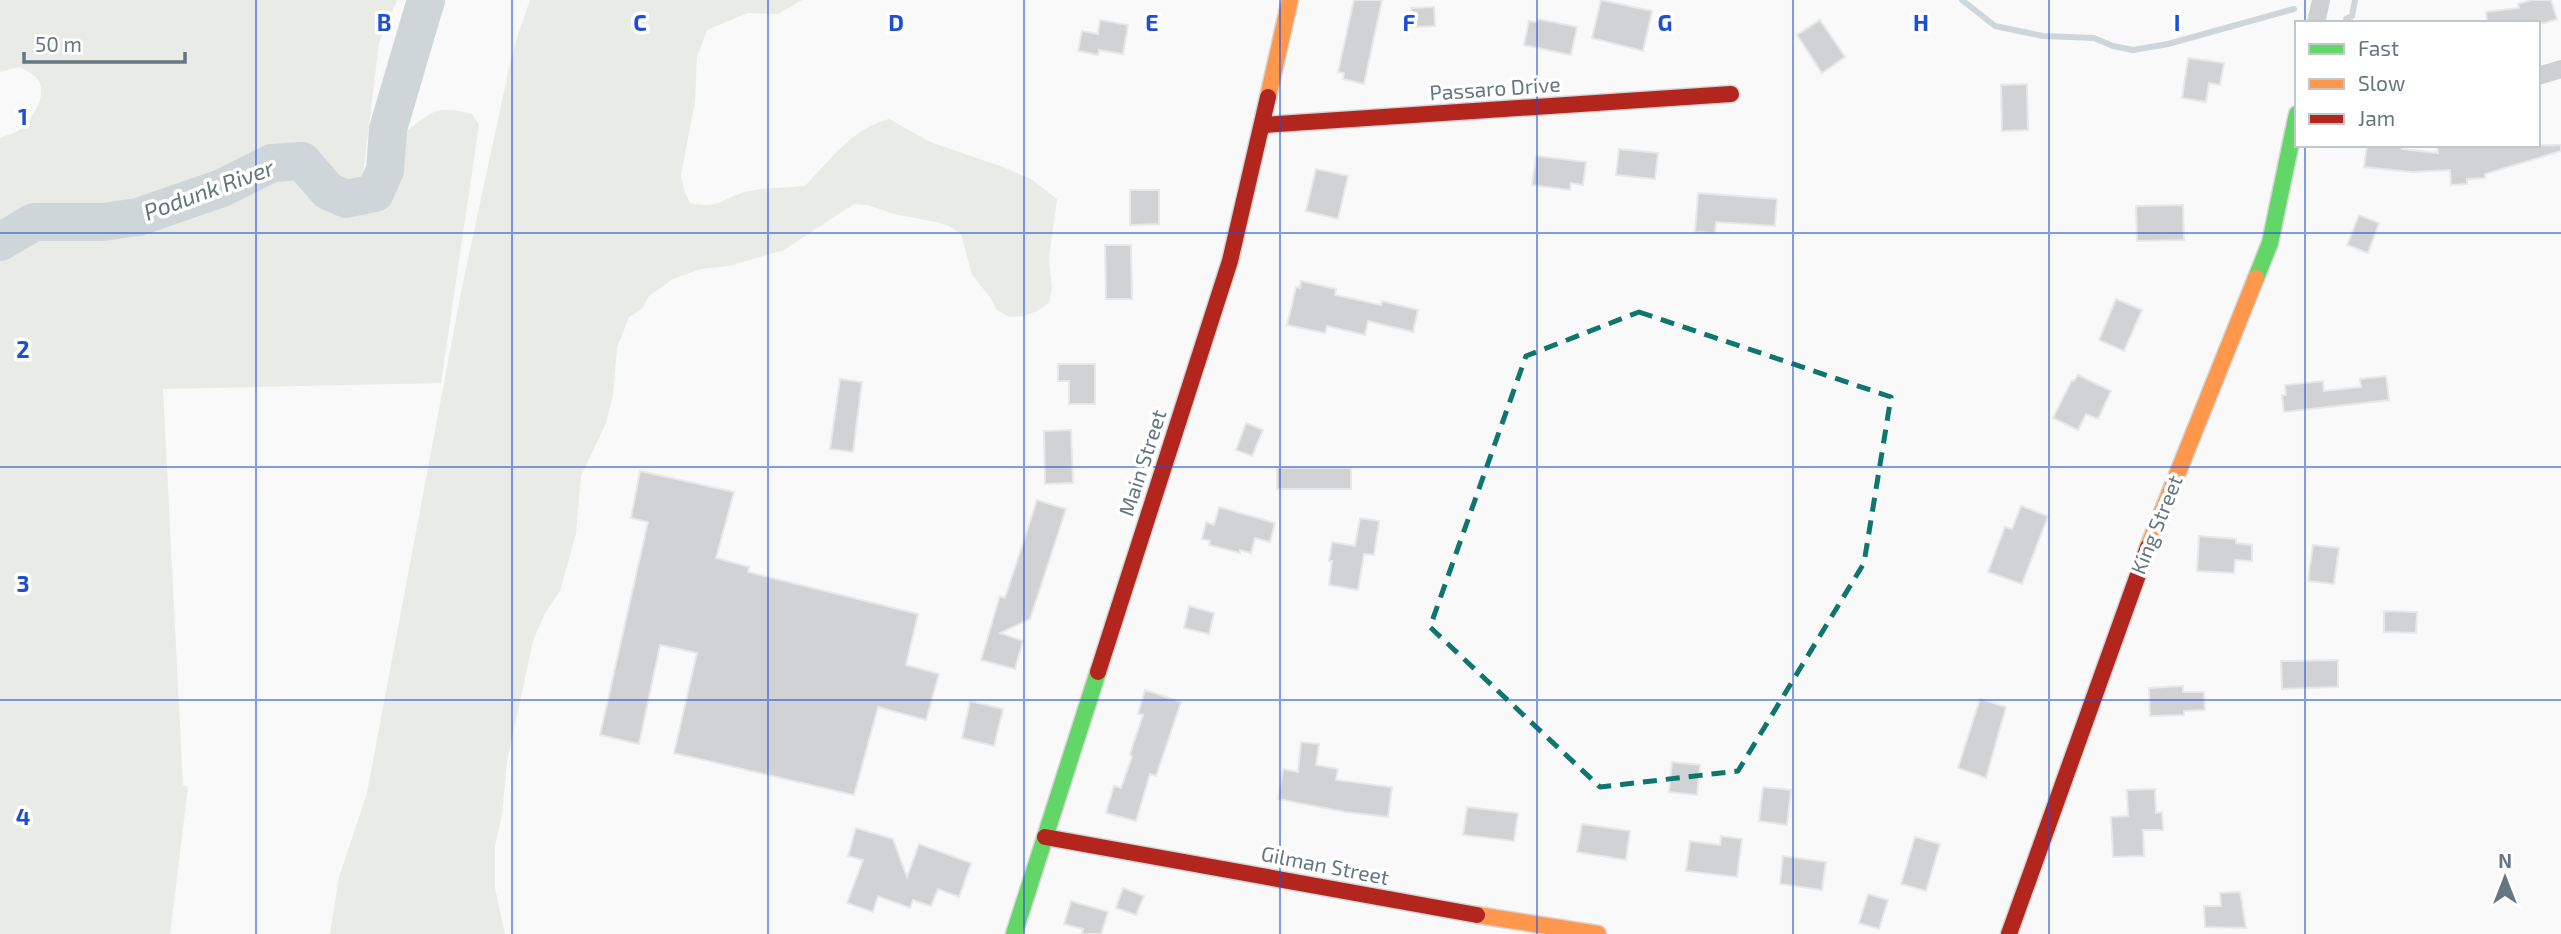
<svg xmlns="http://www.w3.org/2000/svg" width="2561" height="934" font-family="'Exo 2',sans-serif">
  <rect width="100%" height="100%" fill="#f9f9f9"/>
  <path fill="#e8ebe6" d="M 0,0 L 397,0 L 379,43 L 361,191 C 379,187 376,169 383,156 C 389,145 422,117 434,112 C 445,108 461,111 472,114 L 479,125 L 441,383 L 163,389 L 183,785 L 188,787 L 170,934 L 0,934 L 0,138 C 5,136 11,134 16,132 C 30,124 49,95 38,80 C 34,74 25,70 19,67 L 0,72 Z
    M 530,0 L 802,0 L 778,14 L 748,13 L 707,30 L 697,57 L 695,101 L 681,175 L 684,190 L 690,203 C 721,210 723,197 749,191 C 767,187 787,188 805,186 C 830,160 853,128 889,119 L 930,142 L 1003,167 L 1031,179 L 1057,199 L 1049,259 L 1052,289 L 1049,303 L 1037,311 L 1024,316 L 1009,317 L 997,310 L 990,297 L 972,275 L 961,234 L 949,226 L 936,222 L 894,214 L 868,205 L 854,204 L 784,250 L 729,266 L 701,269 L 673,279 L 649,296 L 642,309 L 629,317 L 617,348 L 613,395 L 606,423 L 581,476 L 576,534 L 560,591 L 544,615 L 533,641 L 507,762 L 502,815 L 495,845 L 495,888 L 505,934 L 330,934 L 339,877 L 367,793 L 462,287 L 513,50 Z"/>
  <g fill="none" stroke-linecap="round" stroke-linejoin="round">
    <path stroke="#ced6d9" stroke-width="6" d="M 1962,0 L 1995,26 L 2043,36 L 2094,38 L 2113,46 L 2133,50 L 2168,44 L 2294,9
      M 2346,19 L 2352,16 L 2355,0"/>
    <path stroke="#ced6d9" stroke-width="38" d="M 0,242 L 34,222 L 103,222 L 138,217 L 222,188 L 272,163 L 302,161 L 328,191 L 346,199 L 375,193 L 385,170 L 388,129 L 426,0"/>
  </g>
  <path fill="#d0d2d3" stroke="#e8e8e8" stroke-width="2" d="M 1354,0 L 1382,0 L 1364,84 L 1343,79 L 1344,73 L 1338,72 Z
    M 1601,0 L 1652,11 L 1643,51 L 1592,38 Z
    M 2532,0 L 2551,0 L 2557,19 L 2545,23 L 2487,23 L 2486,12 L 2519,8 L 2518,4 Z
    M 1434,7 L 1435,26 L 1412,27 L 1411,8 Z
    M 1538,19 L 1577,27 L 1571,55 L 1524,45 L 1529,21 L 1537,22 Z
    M 1100,20 L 1128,25 L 1123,54 L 1099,50 L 1098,55 L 1078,51 L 1082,31 L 1098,34 Z
    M 1820,20 L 1845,57 L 1822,73 L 1797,35 Z
    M 2188,58 L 2224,63 L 2220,85 L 2209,83 L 2206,102 L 2182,98 Z
    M 2027,84 L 2028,130 L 2002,131 L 2001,85 Z
    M 2367,145 L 2395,145 L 2400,146 L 2402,149 L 2438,153 L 2437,146 L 2561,145 L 2561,151 L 2485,174 L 2485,178 L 2467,179 L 2467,184 L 2451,185 L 2450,170 L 2413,172 L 2364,167 Z
    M 1619,149 L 1658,153 L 1655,179 L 1616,175 Z
    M 1536,156 L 1586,162 L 1583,185 L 1571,183 L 1570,190 L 1532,185 Z
    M 1316,169 L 1348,176 L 1338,219 L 1306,211 Z
    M 1130,190 L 1159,190 L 1159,224 L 1130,225 Z
    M 1698,193 L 1777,199 L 1775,226 L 1716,222 L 1715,233 L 1695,232 Z
    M 2183,205 L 2184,240 L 2137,241 L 2136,206 Z
    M 2359,215 L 2379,223 L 2368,253 L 2347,245 Z
    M 1105,245 L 1131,245 L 1132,299 L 1106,299 Z
    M 1301,281 L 1336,289 L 1335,295 L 1381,305 L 1382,301 L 1418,310 L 1413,332 L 1368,321 L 1365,335 L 1327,326 L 1325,333 L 1287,325 L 1296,287 L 1300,288 Z
    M 2116,299 L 2142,310 L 2124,351 L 2099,340 Z
    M 1058,364 L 1095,364 L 1095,404 L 1069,404 L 1069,381 L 1058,381 Z
    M 2078,375 L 2111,391 L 2098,419 L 2086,414 L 2078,430 L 2053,418 L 2072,380 L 2074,381 Z
    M 2386,376 L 2389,400 L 2284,412 L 2282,395 L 2286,395 L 2285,385 L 2323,381 L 2324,391 L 2361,387 L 2360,379 Z
    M 840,379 L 862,382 L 853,452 L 830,449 Z
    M 1246,423 L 1263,430 L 1252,456 L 1236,450 Z
    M 1071,430 L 1073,483 L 1045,484 L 1044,431 Z
    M 1277,468 L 1351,468 L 1351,489 L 1277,489 Z
    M 640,471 L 734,492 L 716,558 L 749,567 L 748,572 L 918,614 L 906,665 L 939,674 L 926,720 L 878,707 L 854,795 L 674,753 L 697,653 L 660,645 L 639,744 L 600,735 L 648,522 L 631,518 Z
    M 1037,500 L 1066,509 L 1030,619 L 1000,633 L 1023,641 L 1015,669 L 981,660 L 1000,596 L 1005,598 Z
    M 2021,506 L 2048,516 L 2022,584 L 1988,572 L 2005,527 L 2012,529 Z
    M 1219,507 L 1275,523 L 1270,542 L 1255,538 L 1251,553 L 1240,550 L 1240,553 L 1209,545 L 1210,541 L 1202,539 L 1206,522 L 1214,525 Z
    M 1360,518 L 1379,521 L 1374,555 L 1364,554 L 1358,590 L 1329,585 L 1332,561 L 1329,561 L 1332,542 L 1355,546 Z
    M 2199,536 L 2236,539 L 2236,543 L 2252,545 L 2252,561 L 2235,560 L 2234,573 L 2197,571 Z
    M 2313,545 L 2339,548 L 2334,584 L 2308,581 Z
    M 1189,606 L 1214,613 L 1209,634 L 1184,628 Z
    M 2384,611 L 2417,612 L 2416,633 L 2384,632 Z
    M 2338,660 L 2338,687 L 2282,689 L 2281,661 Z
    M 2183,686 L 2183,692 L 2204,692 L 2205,710 L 2184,711 L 2184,715 L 2150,716 L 2149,688 Z
    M 1145,690 L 1181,702 L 1156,776 L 1150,774 L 1136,821 L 1106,813 L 1114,786 L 1121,788 L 1132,757 L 1130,754 L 1143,715 L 1138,714 Z
    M 1980,699 L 2006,707 L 1986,778 L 1958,768 Z
    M 970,701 L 1003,709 L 994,746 L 962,738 Z
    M 1301,742 L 1319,744 L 1316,765 L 1338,769 L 1336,780 L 1392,787 L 1388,817 L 1346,812 L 1278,799 L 1283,769 L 1298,772 Z
    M 1672,762 L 1700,765 L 1697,795 L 1669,792 Z
    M 1763,787 L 1791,790 L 1787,825 L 1759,821 Z
    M 2155,789 L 2156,813 L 2162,812 L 2163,830 L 2143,830 L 2144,856 L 2113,857 L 2111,817 L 2128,816 L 2127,790 Z
    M 1467,807 L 1518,813 L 1514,841 L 1463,835 Z
    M 1582,824 L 1630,831 L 1626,860 L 1577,852 Z
    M 856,828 L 893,839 L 907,877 L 919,844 L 971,863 L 959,897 L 938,889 L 931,906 L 913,900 L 910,908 L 878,896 L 873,912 L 847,903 L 863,860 L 848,856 Z
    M 1721,836 L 1742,839 L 1737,877 L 1686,871 L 1690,841 L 1720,845 Z
    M 1915,837 L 1940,844 L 1926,891 L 1901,884 Z
    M 1783,856 L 1826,862 L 1822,890 L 1780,884 Z
    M 1123,888 L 1144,896 L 1136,915 L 1116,908 Z
    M 2240,892 L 2246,928 L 2205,927 L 2204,906 L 2221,906 L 2220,893 Z
    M 1868,894 L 1888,900 L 1879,929 L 1859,923 Z
    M 1071,901 L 1108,912 L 1101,934 L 1082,934 L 1083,929 L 1064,924 Z"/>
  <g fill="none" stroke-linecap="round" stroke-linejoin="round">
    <defs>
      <path id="fast" d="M 2256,278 L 2270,243 L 2297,114
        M 1014,934 L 1098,672"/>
      <path id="slow" d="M 1268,97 L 1290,0
        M 2148,547 L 2256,278
        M 1477,915 L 1598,934"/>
      <path id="jam" d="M 1263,125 L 1731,94
        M 1098,672 L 1230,261 L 1268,97
        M 1045,837 L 1477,915
        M 2009,934 L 2148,547"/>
    </defs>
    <use href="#fast" stroke="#d5d6d7" stroke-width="19"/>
    <use href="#slow" stroke="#d5d6d7" stroke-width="19"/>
    <use href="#jam" stroke="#d5d6d7" stroke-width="19"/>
    <path stroke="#cecfd0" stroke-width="18" d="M 2316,23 L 2321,0
      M 2538,76 L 2561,69"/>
    <use href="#fast" stroke="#63d668" stroke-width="16"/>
    <use href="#slow" stroke="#ff974d" stroke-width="16"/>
    <use href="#jam" stroke="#b3261e" stroke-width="16"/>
  </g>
  <path fill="none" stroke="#0f766e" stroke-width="5" stroke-dasharray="14 9" stroke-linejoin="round" d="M 1639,312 L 1891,397 L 1864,563 L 1738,771 L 1600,787 L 1430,627 L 1526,356 Z"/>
  <path fill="none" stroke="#1d4ed8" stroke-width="2" stroke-opacity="0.55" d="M 256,0 L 256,934M 512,0 L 512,934M 768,0 L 768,934M 1024,0 L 1024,934M 1280,0 L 1280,934M 1537,0 L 1537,934M 1793,0 L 1793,934M 2049,0 L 2049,934M 2305,0 L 2305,23M 2305,145 L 2305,934M 0,233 L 2561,233M 0,467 L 2561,467M 0,700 L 2561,700"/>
  <g text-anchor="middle" stroke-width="7" stroke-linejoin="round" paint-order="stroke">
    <g font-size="21" fill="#657683" stroke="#fff">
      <text transform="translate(1495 89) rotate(-4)" y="7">Passaro Drive</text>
      <text transform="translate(1143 463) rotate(-72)" y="7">Main Street</text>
      <text transform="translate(2157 525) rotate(-68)" y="7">King Street</text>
      <text transform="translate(1325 866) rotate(11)" y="7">Gilman Street</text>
    </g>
    <g font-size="23" font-style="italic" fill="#60757c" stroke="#fff">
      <text transform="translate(209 190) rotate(-20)" y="8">Podunk River</text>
    </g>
  </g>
  <g font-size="23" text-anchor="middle" font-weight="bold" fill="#1d4ed8" stroke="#fff" stroke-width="7" stroke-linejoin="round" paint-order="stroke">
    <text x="384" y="31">B</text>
    <text x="640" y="31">C</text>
    <text x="896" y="31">D</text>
    <text x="1152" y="31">E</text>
    <text x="1409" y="31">F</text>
    <text x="1665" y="31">G</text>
    <text x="1921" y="31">H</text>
    <text x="2177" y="31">I</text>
    <text x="23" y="125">1</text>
    <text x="23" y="358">2</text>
    <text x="23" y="592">3</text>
    <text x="23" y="825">4</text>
  </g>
  <rect x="2295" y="21" width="245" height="126" fill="#ffffff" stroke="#c1c8cd" stroke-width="2"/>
  <rect x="2309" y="44" width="35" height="10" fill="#63d668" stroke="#c1c8cd" stroke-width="2"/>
  <text x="2358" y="56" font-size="21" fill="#657683">Fast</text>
  <rect x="2309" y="79" width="35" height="10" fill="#ff974d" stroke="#c1c8cd" stroke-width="2"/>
  <text x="2358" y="91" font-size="21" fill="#657683">Slow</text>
  <rect x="2309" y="114" width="35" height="10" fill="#b3261e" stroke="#c1c8cd" stroke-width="2"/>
  <text x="2358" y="126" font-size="21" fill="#657683">Jam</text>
  <g transform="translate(2505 878)" stroke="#ffffff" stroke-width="5" paint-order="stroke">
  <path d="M0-5L12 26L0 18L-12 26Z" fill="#657683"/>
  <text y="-10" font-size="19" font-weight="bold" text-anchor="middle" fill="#657683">N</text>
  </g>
  <path d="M24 52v10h161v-10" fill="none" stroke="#657683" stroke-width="3.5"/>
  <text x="35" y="52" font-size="21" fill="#657683" stroke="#ffffff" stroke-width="5" paint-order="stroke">50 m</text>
</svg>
